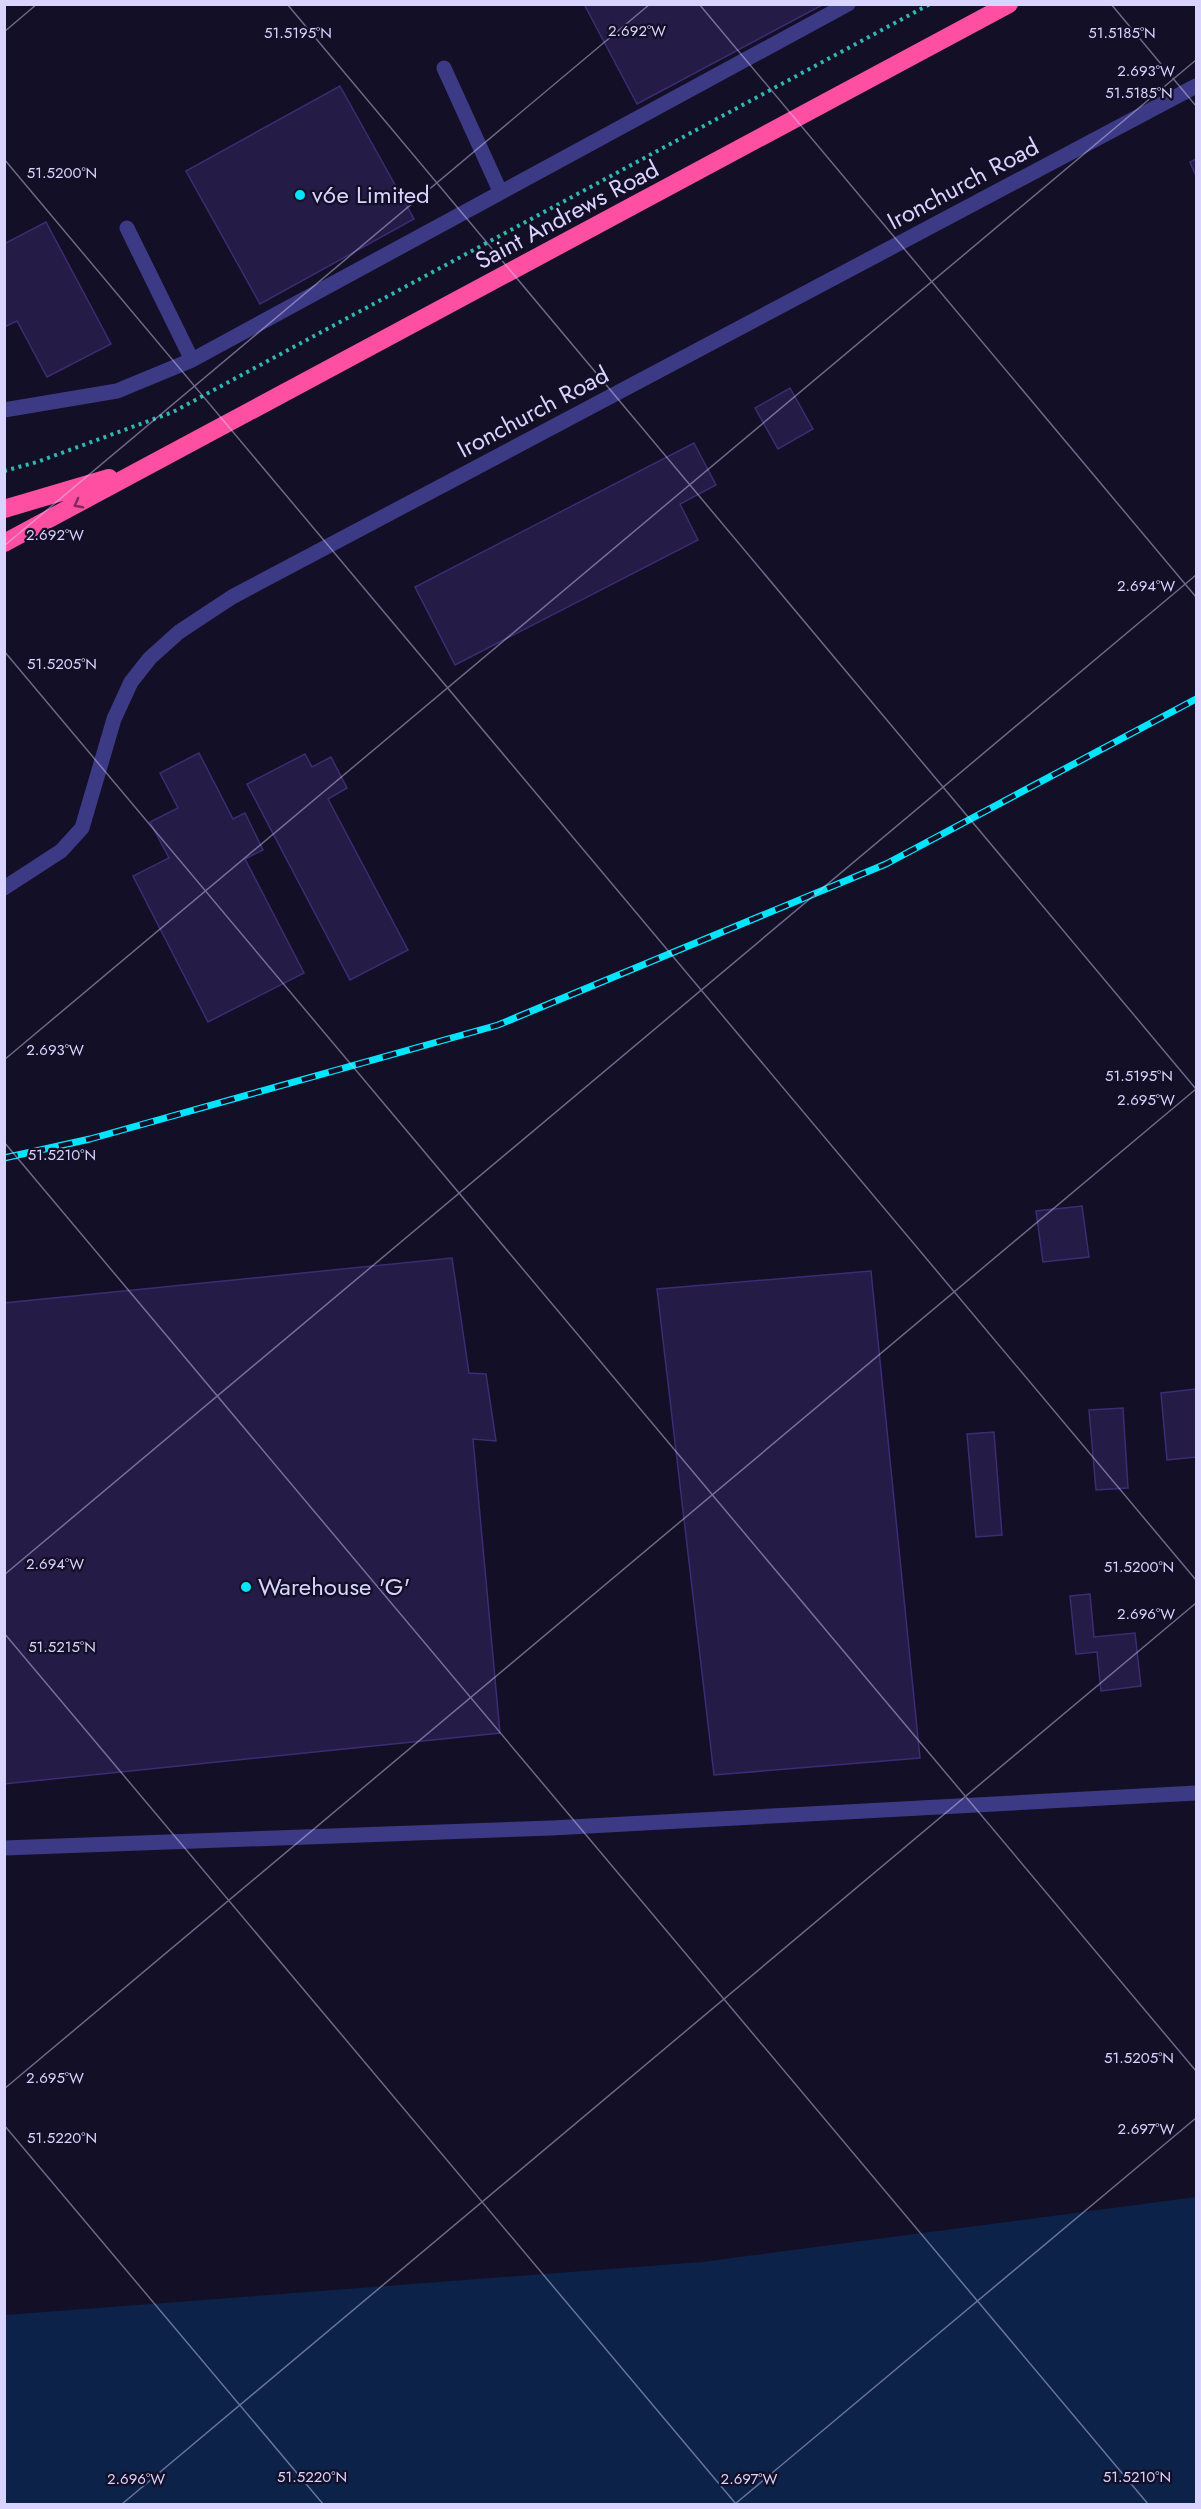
<svg xmlns="http://www.w3.org/2000/svg" width="1201" height="2509" font-family="Jost,sans-serif">
  <rect width="100%" height="100%" fill="#130f26"/>
  <path fill="#0c2248" d="M 1196,2197 L 1196,2504 L 5,2504 L 5,2315 L 702,2262 Z"/>
  <path fill="#241b47" stroke="#3b2d73" stroke-width="1.5" d="M 584,4 L 824,4 L 637,104 Z
    M 340,86 L 414,219 L 260,304 L 186,171 Z
    M 1196,159 L 1196,176 L 1190,162 Z
    M 46,222 L 111,344 L 47,377 L 17,321 L 4,327 L 4,244 Z
    M 790,388 L 813,429 L 778,449 L 755,408 Z
    M 694,443 L 716,485 L 680,504 L 698,540 L 455,665 L 415,587 Z
    M 199,753 L 233,819 L 245,813 L 263,850 L 245,859 L 304,973 L 208,1022 L 133,876 L 169,858 L 150,822 L 178,808 L 160,773 Z
    M 305,754 L 312,767 L 331,757 L 347,788 L 328,799 L 408,950 L 350,980 L 247,784 Z
    M 1082,1206 L 1089,1257 L 1043,1262 L 1036,1211 Z
    M 452,1258 L 469,1373 L 486,1374 L 496,1441 L 473,1439 L 500,1733 L 4,1784 L 4,1303 Z
    M 871,1271 L 920,1758 L 714,1775 L 657,1289 Z
    M 1196,1389 L 1196,1457 L 1167,1460 L 1161,1393 Z
    M 1123,1408 L 1128,1488 L 1096,1490 L 1089,1410 Z
    M 994,1432 L 1002,1535 L 976,1537 L 967,1434 Z
    M 1090,1594 L 1094,1637 L 1135,1633 L 1141,1686 L 1101,1691 L 1097,1652 L 1076,1654 L 1070,1596 Z"/>
  <g fill="none" stroke-linecap="round" stroke-linejoin="round">
    <path stroke="#2fb8b0" stroke-width="4" stroke-dasharray="3 4.5" stroke-linecap="butt" d="M 4,471 L 37,462 L 173,412 L 930,4"/>
    <path stroke="#3d3a85" stroke-width="15" d="M 444,68 L 500,191
      M 127,228 L 192,360
      M 4,410 L 117,391 L 192,360 L 848,4
      M 4,888 L 61,851 L 82,828 L 114,719 L 131,682 L 150,658 L 179,632 L 232,597 L 1196,86
      M 4,1848 L 552,1828 L 1196,1793"/>
    <path stroke="#ff4fa3" stroke-width="18" d="M 4,509 L 109,478
      M 4,543 L 1009,4"/>
    <defs>
      <path id="rail" d="M 4,1158 L 90,1139 L 498,1025 L 886,864 L 1196,699"/>
    </defs>
    <use href="#rail" stroke="#00e5ff" stroke-width="7"/>
    <use href="#rail" stroke="#130f26" stroke-width="4.5" stroke-dasharray="14" stroke-linecap="butt"/>
  </g>
  <defs><path id="oneway-chevron" d="M-2-3.5L2.5 0L-2 3.5" fill="none" stroke-width="1.6" stroke-linecap="round" stroke-linejoin="round" transform="scale(1.5)"/></defs>
  <use stroke="#7d2c5e" href="#oneway-chevron" transform="translate(78 504) rotate(152)"/>
  <path fill="none" stroke="#d9d4ff" stroke-width="1.5" stroke-opacity="0.45" d="M 287,4 L 1196,1089M 699,4 L 1196,597M 1111,4 L 1196,106M 4,32 L 37,4M 4,159 L 1196,1580M 4,546 L 650,4M 4,651 L 1196,2071M 4,1060 L 1196,60M 4,1142 L 1148,2504M 4,1575 L 1196,575M 4,1633 L 736,2504M 4,2089 L 1196,1089M 4,2125 L 323,2504M 122,2504 L 1196,1603M 735,2504 L 1196,2118"/>
  <g fill="#00e5ff" stroke="#130f26" stroke-width="2">
    <circle cx="300" cy="195" r="6"/>
    <circle cx="246" cy="1587" r="6"/>
  </g>
  <g text-anchor="middle" stroke-width="4.5" stroke-linejoin="round" paint-order="stroke">
    <g font-size="24" fill="#d9d4ff" stroke="#130f26">
      <text transform="translate(963 184) rotate(-28)" y="8">Ironchurch Road</text>
      <text transform="translate(567 215) rotate(-28)" y="8">Saint Andrews Road</text>
      <text transform="translate(533 412) rotate(-28)" y="8">Ironchurch Road</text>
    </g>
    <g font-size="24" fill="#d9d4ff" stroke="#130f26" text-anchor="start">
      <text x="312" y="203">v6e Limited</text>
      <text x="258" y="1595">Warehouse 'G'</text>
    </g>
  </g>
  <g font-size="15" text-anchor="middle" fill="#d9d4ff" stroke="#130f26" stroke-width="4.5" stroke-linejoin="round" paint-order="stroke">
    <text x="637" y="36">2.692°W</text>
    <text x="298" y="38">51.5195°N</text>
    <text x="1122" y="38">51.5185°N</text>
    <text x="1146" y="76">2.693°W</text>
    <text x="1139" y="98">51.5185°N</text>
    <text x="62" y="178">51.5200°N</text>
    <text x="55" y="540">2.692°W</text>
    <text x="1146" y="591">2.694°W</text>
    <text x="62" y="669">51.5205°N</text>
    <text x="55" y="1055">2.693°W</text>
    <text x="1139" y="1081">51.5195°N</text>
    <text x="1146" y="1105">2.695°W</text>
    <text x="62" y="1160">51.5210°N</text>
    <text x="55" y="1569">2.694°W</text>
    <text x="1139" y="1572">51.5200°N</text>
    <text x="1146" y="1619">2.696°W</text>
    <text x="62" y="1652">51.5215°N</text>
    <text x="1139" y="2063">51.5205°N</text>
    <text x="55" y="2083">2.695°W</text>
    <text x="1146" y="2134">2.697°W</text>
    <text x="62" y="2143">51.5220°N</text>
    <text x="312" y="2482">51.5220°N</text>
    <text x="1137" y="2482">51.5210°N</text>
    <text x="136" y="2484">2.696°W</text>
    <text x="749" y="2484">2.697°W</text>
  </g>
  <rect width="1201" height="2509" fill="none" stroke="#d9d4ff" stroke-width="12"/>
</svg>
